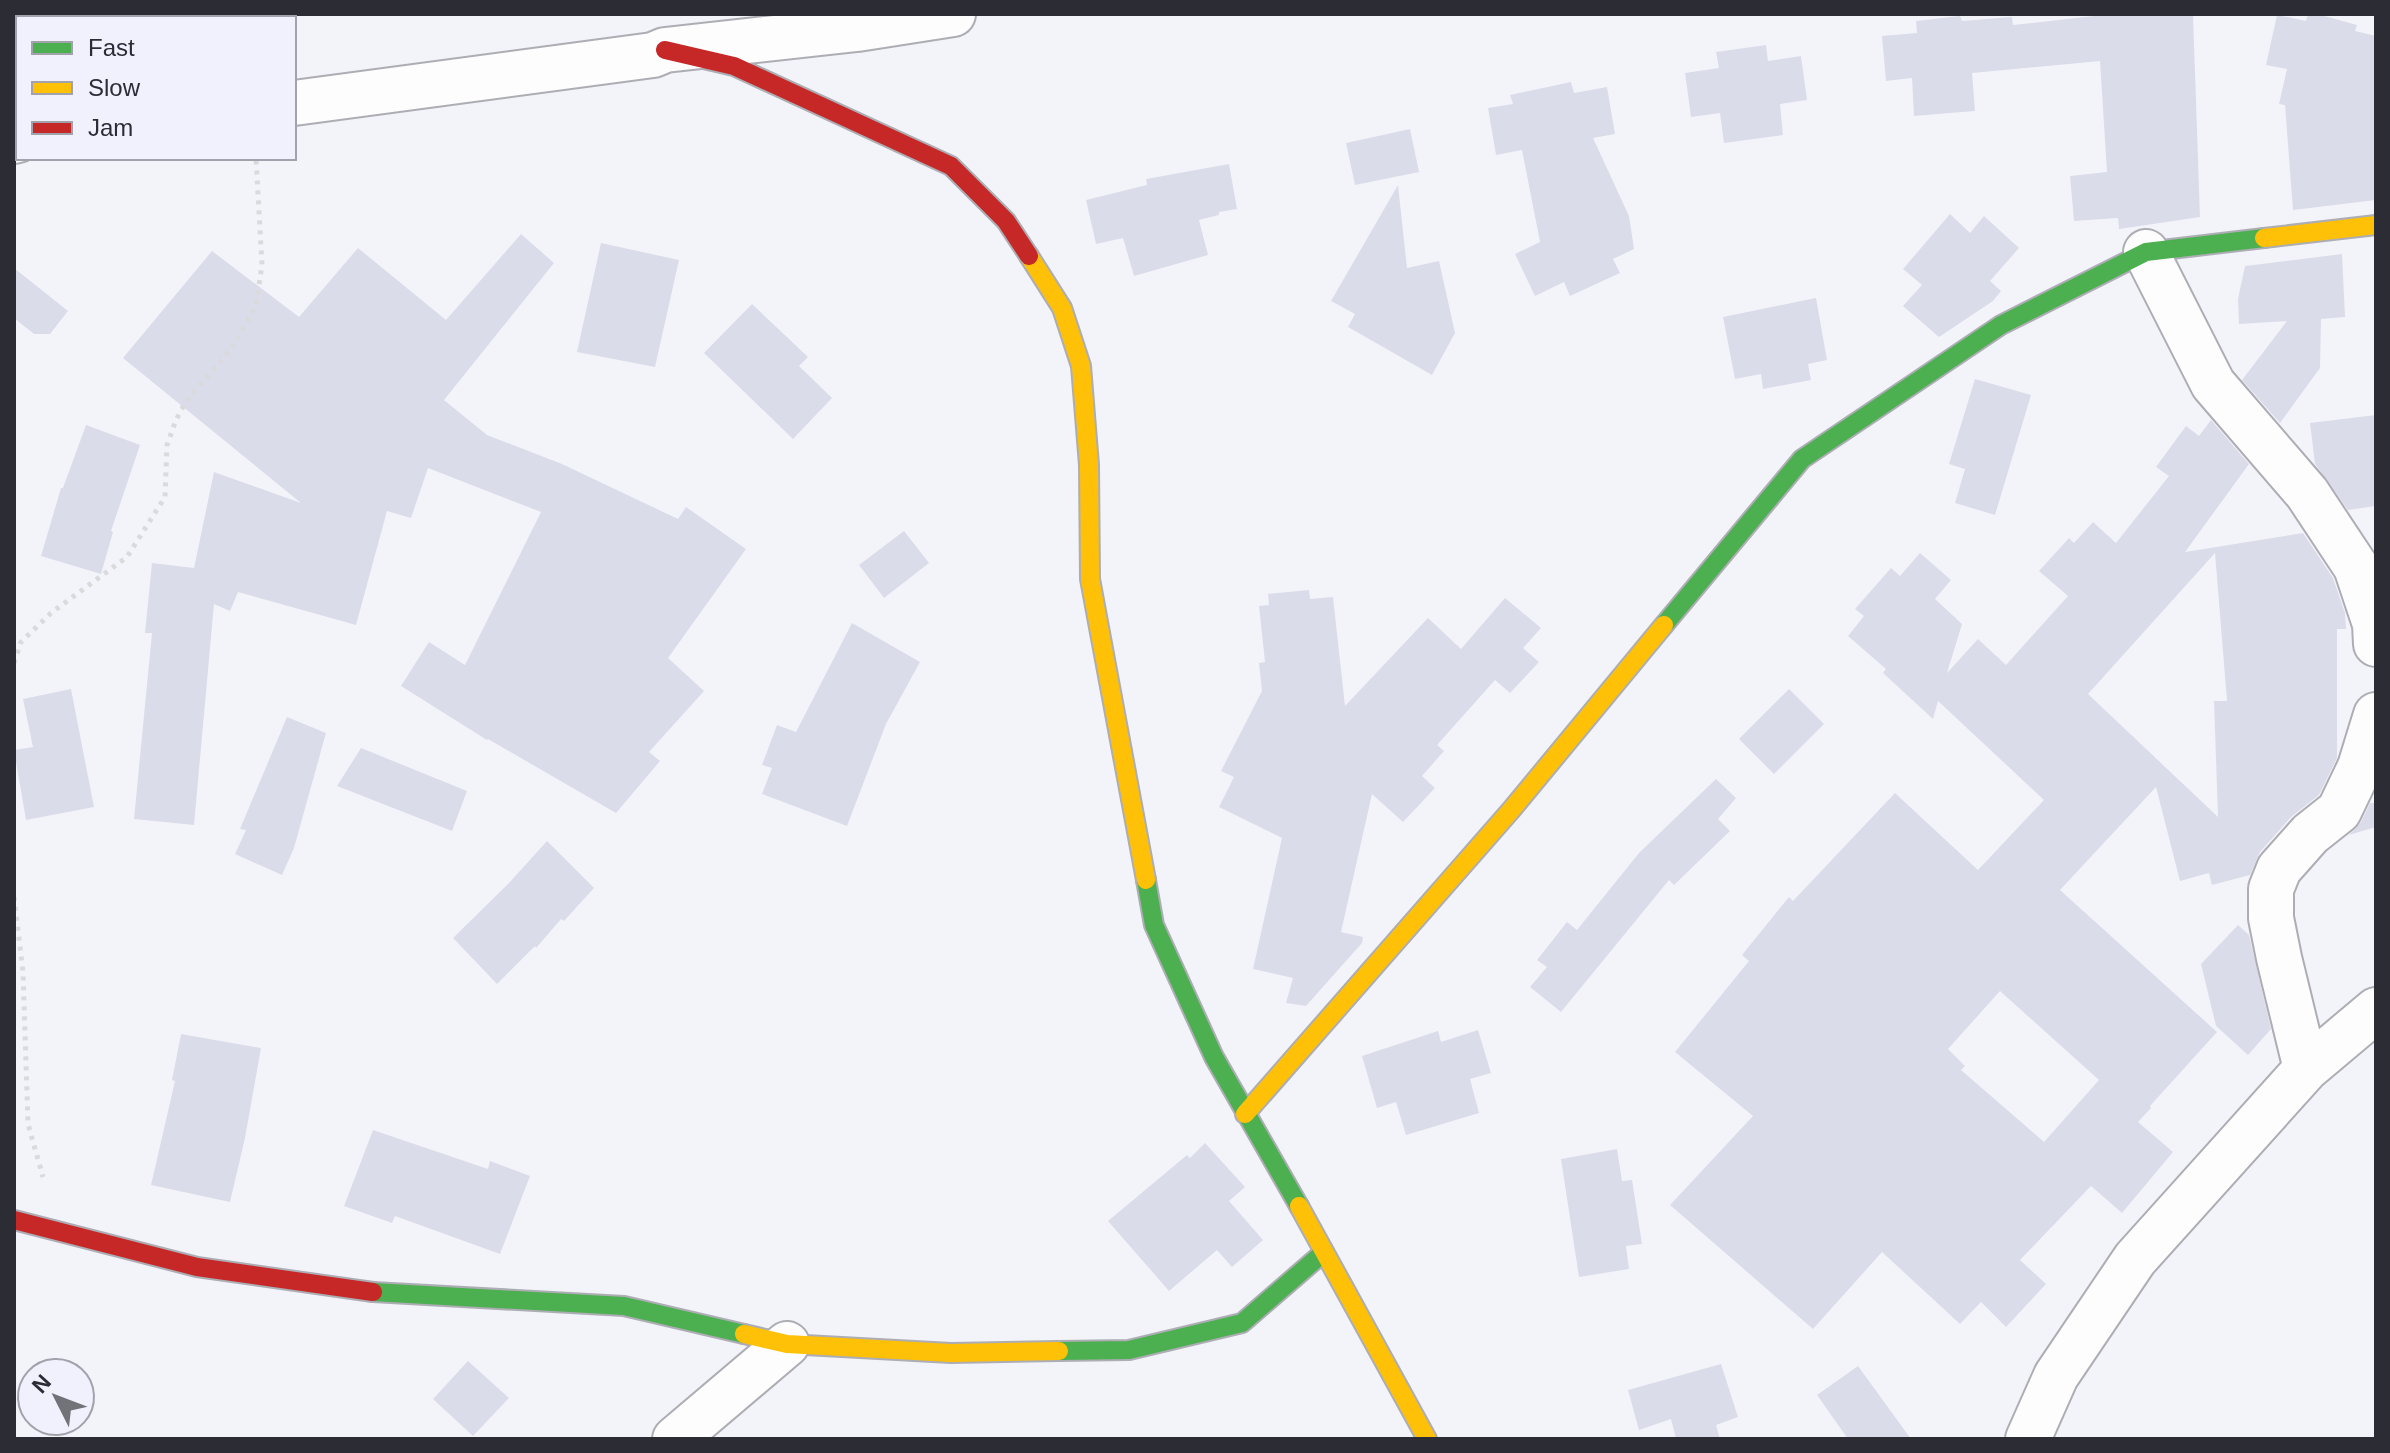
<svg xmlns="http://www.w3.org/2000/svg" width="2390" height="1453" font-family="Helvetica,sans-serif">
  <rect width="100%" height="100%" fill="#f3f4fa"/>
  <path fill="#dbdce9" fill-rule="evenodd" d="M 2112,14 L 2193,14 L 2200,217 L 2119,229 L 2118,218 L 2074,221 L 2070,176 L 2107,172 L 2100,61 L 1972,73 L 1975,111 L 1914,116 L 1912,78 L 1886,81 L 1882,36 L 1917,33 L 1916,21 L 1960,16 L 1962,21 L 2012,17 L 2013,25 Z
    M 2308,14 L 2317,14 L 2357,25 L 2355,31 L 2376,36 L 2376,200 L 2293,210 L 2285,105 L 2279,104 L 2287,69 L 2266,65 L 2277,15 L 2306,21 Z
    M 1766,45 L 1768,61 L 1801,56 L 1807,100 L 1780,104 L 1783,135 L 1724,143 L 1720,113 L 1691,117 L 1685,73 L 1719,68 L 1716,52 Z
    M 1571,82 L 1574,93 L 1607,87 L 1615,134 L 1593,138 L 1629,216 L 1634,249 L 1613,259 L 1620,273 L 1570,296 L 1564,282 L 1535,296 L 1515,254 L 1540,242 L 1522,150 L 1496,155 L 1488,108 L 1513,104 L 1510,95 Z
    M 1410,129 L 1419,172 L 1355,185 L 1346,143 Z
    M 1229,164 L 1237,209 L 1219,212 L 1219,215 L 1199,220 L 1208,255 L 1134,276 L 1123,238 L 1096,244 L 1086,200 L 1147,185 L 1146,179 Z
    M 1398,185 L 1407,268 L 1439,261 L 1455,333 L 1432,375 L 1348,327 L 1355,314 L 1331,301 Z
    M 1950,214 L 1970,233 L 1984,216 L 2019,248 L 1990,281 L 2001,291 L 1993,301 L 1939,337 L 1903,306 L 1922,285 L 1903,269 Z
    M 521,234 L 554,263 L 444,400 L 487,435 L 562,464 L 678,519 L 686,507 L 746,549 L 668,658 L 704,691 L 649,752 L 660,761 L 616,813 L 488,739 L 487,740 L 401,686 L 429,642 L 465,665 L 541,512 L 428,468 L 411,518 L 387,511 L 356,625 L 238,592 L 230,611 L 214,604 L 194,825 L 134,819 L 152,633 L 145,633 L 152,563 L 194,568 L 214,472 L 301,503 L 123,358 L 212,251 L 299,317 L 358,248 L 446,320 Z
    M 601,243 L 679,260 L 655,367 L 577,352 Z
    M 2342,254 L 2345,317 L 2321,319 L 2320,368 L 2280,423 L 2242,380 L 2287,321 L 2239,324 L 2238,299 L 2245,266 Z
    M 14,268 L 68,311 L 50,334 L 34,334 L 14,318 Z
    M 1816,298 L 1827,360 L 1808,364 L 1811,380 L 1763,389 L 1761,374 L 1735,379 L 1723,317 Z
    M 752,304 L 808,357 L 799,366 L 832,398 L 793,439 L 704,353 Z
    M 1975,379 L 2031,395 L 1995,515 L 1955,503 L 1965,469 L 1949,464 Z
    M 2376,415 L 2376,506 L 2348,510 L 2315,464 L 2310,423 Z
    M 2211,420 L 2249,464 L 2185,552 L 2303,533 L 2333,578 L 2345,613 L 2346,629 L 2337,629 L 2337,758 L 2319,795 L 2291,817 L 2260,852 L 2250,875 L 2212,885 L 2209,873 L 2180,881 L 2156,787 L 2060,890 L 2217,1032 L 2150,1106 L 2151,1108 L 2138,1122 L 2173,1152 L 2122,1213 L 2091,1186 L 2020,1260 L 2046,1284 L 2006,1327 L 1981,1302 L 1960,1324 L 1882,1252 L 1813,1329 L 1670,1205 L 1753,1116 L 1675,1052 L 1749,961 L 1742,955 L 1789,897 L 1793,901 L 1895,793 L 1978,870 L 2044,800 L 1938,701 L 1933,719 L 1883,673 L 1886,669 L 1848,636 L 1864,616 L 1855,609 L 1891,568 L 1900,576 L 1920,553 L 1951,580 L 1935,599 L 1962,624 L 1947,673 L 1978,639 L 2006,665 L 2068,596 L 2039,571 L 2069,538 L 2074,543 L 2093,522 L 2116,543 L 2169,476 L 2156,467 L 2186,426 L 2199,436 ZM 2215,553 L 2227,701 L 2214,701 L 2218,817 L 2088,694 ZM 2000,991 L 2099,1080 L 2044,1142 L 1961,1070 L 1965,1066 L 1948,1049 Z
    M 86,425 L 140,445 L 111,531 L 113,532 L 101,574 L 41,556 L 61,488 L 63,488 Z
    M 904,531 L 929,563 L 884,598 L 859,565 Z
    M 1309,590 L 1310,599 L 1333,597 L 1345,706 L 1428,618 L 1461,649 L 1505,598 L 1541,628 L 1523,648 L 1539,662 L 1510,693 L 1495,680 L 1437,745 L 1444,751 L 1422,776 L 1435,788 L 1403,822 L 1372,794 L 1341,932 L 1363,937 L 1362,943 L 1306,1006 L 1286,1003 L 1293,978 L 1253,969 L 1282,838 L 1219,807 L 1234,777 L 1221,771 L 1262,691 L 1259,663 L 1265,662 L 1259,606 L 1269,605 L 1268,594 Z
    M 852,623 L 920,662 L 886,724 L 847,826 L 762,794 L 772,768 L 762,765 L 777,725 L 796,732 Z
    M 71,689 L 94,807 L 26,820 L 14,750 L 33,747 L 23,699 Z
    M 1789,689 L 1824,724 L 1774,774 L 1739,739 Z
    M 287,717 L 326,733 L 294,848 L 282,875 L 235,854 L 246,830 L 240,829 Z
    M 361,748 L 467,791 L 452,831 L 337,786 Z
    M 1716,779 L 1736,798 L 1718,819 L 1730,831 L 1674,885 L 1669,880 L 1561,1012 L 1530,987 L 1547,967 L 1537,960 L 1567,922 L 1577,930 L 1639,853 Z
    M 2370,803 L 2376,803 L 2376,827 L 2349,835 L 2361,822 Z
    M 547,841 L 594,888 L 564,921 L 561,919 L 536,948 L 535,946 L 497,984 L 453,938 L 509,883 Z
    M 2238,925 L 2249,935 L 2271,1029 L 2248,1055 L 2216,1026 L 2201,964 Z
    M 1478,1030 L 1491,1073 L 1470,1079 L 1479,1113 L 1406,1135 L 1396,1102 L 1377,1108 L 1362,1056 L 1438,1031 L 1441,1042 Z
    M 181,1034 L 261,1048 L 245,1138 L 230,1202 L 151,1185 L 175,1081 L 172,1080 Z
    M 373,1130 L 488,1169 L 490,1161 L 530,1176 L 500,1254 L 395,1216 L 392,1223 L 344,1206 Z
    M 1205,1143 L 1245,1187 L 1229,1201 L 1263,1240 L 1232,1267 L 1217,1250 L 1169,1291 L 1108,1221 L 1187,1155 L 1190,1158 Z
    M 1617,1149 L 1622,1181 L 1632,1180 L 1642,1244 L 1626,1246 L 1629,1269 L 1579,1277 L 1561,1159 Z
    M 468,1361 L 509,1398 L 473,1436 L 433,1399 Z
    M 1721,1364 L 1738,1417 L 1716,1425 L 1720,1439 L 1676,1439 L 1671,1419 L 1639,1430 L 1628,1390 Z
    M 1858,1366 L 1911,1439 L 1848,1439 L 1817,1395 Z"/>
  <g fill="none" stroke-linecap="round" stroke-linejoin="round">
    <defs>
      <path id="street" d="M 294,103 L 653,55 L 665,50 L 857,29 L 953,14
        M 14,141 L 18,140
        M 2146,252 L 2213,384 L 2307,493 L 2356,567 L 2375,624 L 2376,644
        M 2306,1069 L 2279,958 L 2271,918 L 2271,889 L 2279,869 L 2310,834 L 2339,811 L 2360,767 L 2376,715
        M 675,1439 L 787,1344
        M 2028,1439 L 2056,1376 L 2135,1259 L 2306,1069 L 2376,1010"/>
      <path id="fast" d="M 1664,625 L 1802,459 L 2001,325 L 2146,252 L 2264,238
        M 1146,880 L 1154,925 L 1214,1057 L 1299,1206
        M 373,1292 L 624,1306 L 744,1334
        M 1059,1351 L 1129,1350 L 1242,1323 L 1324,1252"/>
      <path id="slow" d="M 2264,238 L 2376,225
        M 1029,256 L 1062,308 L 1081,366 L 1089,465 L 1090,579 L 1146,880
        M 1245,1114 L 1512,809 L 1664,625
        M 1299,1206 L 1427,1439
        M 744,1334 L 787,1344 L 951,1353 L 1059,1351"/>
      <path id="jam" d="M 665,50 L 734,66 L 951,166 L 1006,221 L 1029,256
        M 14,1220 L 197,1267 L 373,1292"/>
    </defs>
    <use href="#street" stroke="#adadb4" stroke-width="48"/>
    <use href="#fast" stroke="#adadb4" stroke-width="22"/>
    <use href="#slow" stroke="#adadb4" stroke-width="22"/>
    <use href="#jam" stroke="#adadb4" stroke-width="22"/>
    <path stroke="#dadadc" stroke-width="5" stroke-dasharray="4 6" stroke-linecap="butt" d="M 14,663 L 21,642 L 51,613 L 127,557 L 165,497 L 167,445 L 176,420 L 186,401 L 232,348 L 256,306 L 262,265 L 256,158
      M 14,897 L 23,972 L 28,1124 L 43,1177"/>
    <use href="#street" stroke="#fdfdfe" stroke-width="44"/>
    <use href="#fast" stroke="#4caf50" stroke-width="18"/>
    <use href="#slow" stroke="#ffc107" stroke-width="18"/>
    <use href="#jam" stroke="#c62828" stroke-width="18"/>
  </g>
  <rect width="2390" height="1453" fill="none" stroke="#2c2c34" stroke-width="32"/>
  <rect x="16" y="16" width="280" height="144" fill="#f0f1fd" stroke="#a2a2ad" stroke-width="2"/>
  <rect x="32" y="42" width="40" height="12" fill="#4caf50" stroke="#a2a2ad" stroke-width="2"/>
  <text x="88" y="56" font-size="24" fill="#2c2c34">Fast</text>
  <rect x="32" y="82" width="40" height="12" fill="#ffc107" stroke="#a2a2ad" stroke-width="2"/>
  <text x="88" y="96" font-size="24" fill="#2c2c34">Slow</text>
  <rect x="32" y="122" width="40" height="12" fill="#c62828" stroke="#a2a2ad" stroke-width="2"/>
  <text x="88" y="136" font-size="24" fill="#2c2c34">Jam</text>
  <g transform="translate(56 1397) rotate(312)"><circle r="38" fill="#f0f1fd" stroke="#a2a2ad" stroke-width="2"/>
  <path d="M0-6L14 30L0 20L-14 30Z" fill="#727279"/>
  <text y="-12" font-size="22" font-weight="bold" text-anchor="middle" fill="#2c2c34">N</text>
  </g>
</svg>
